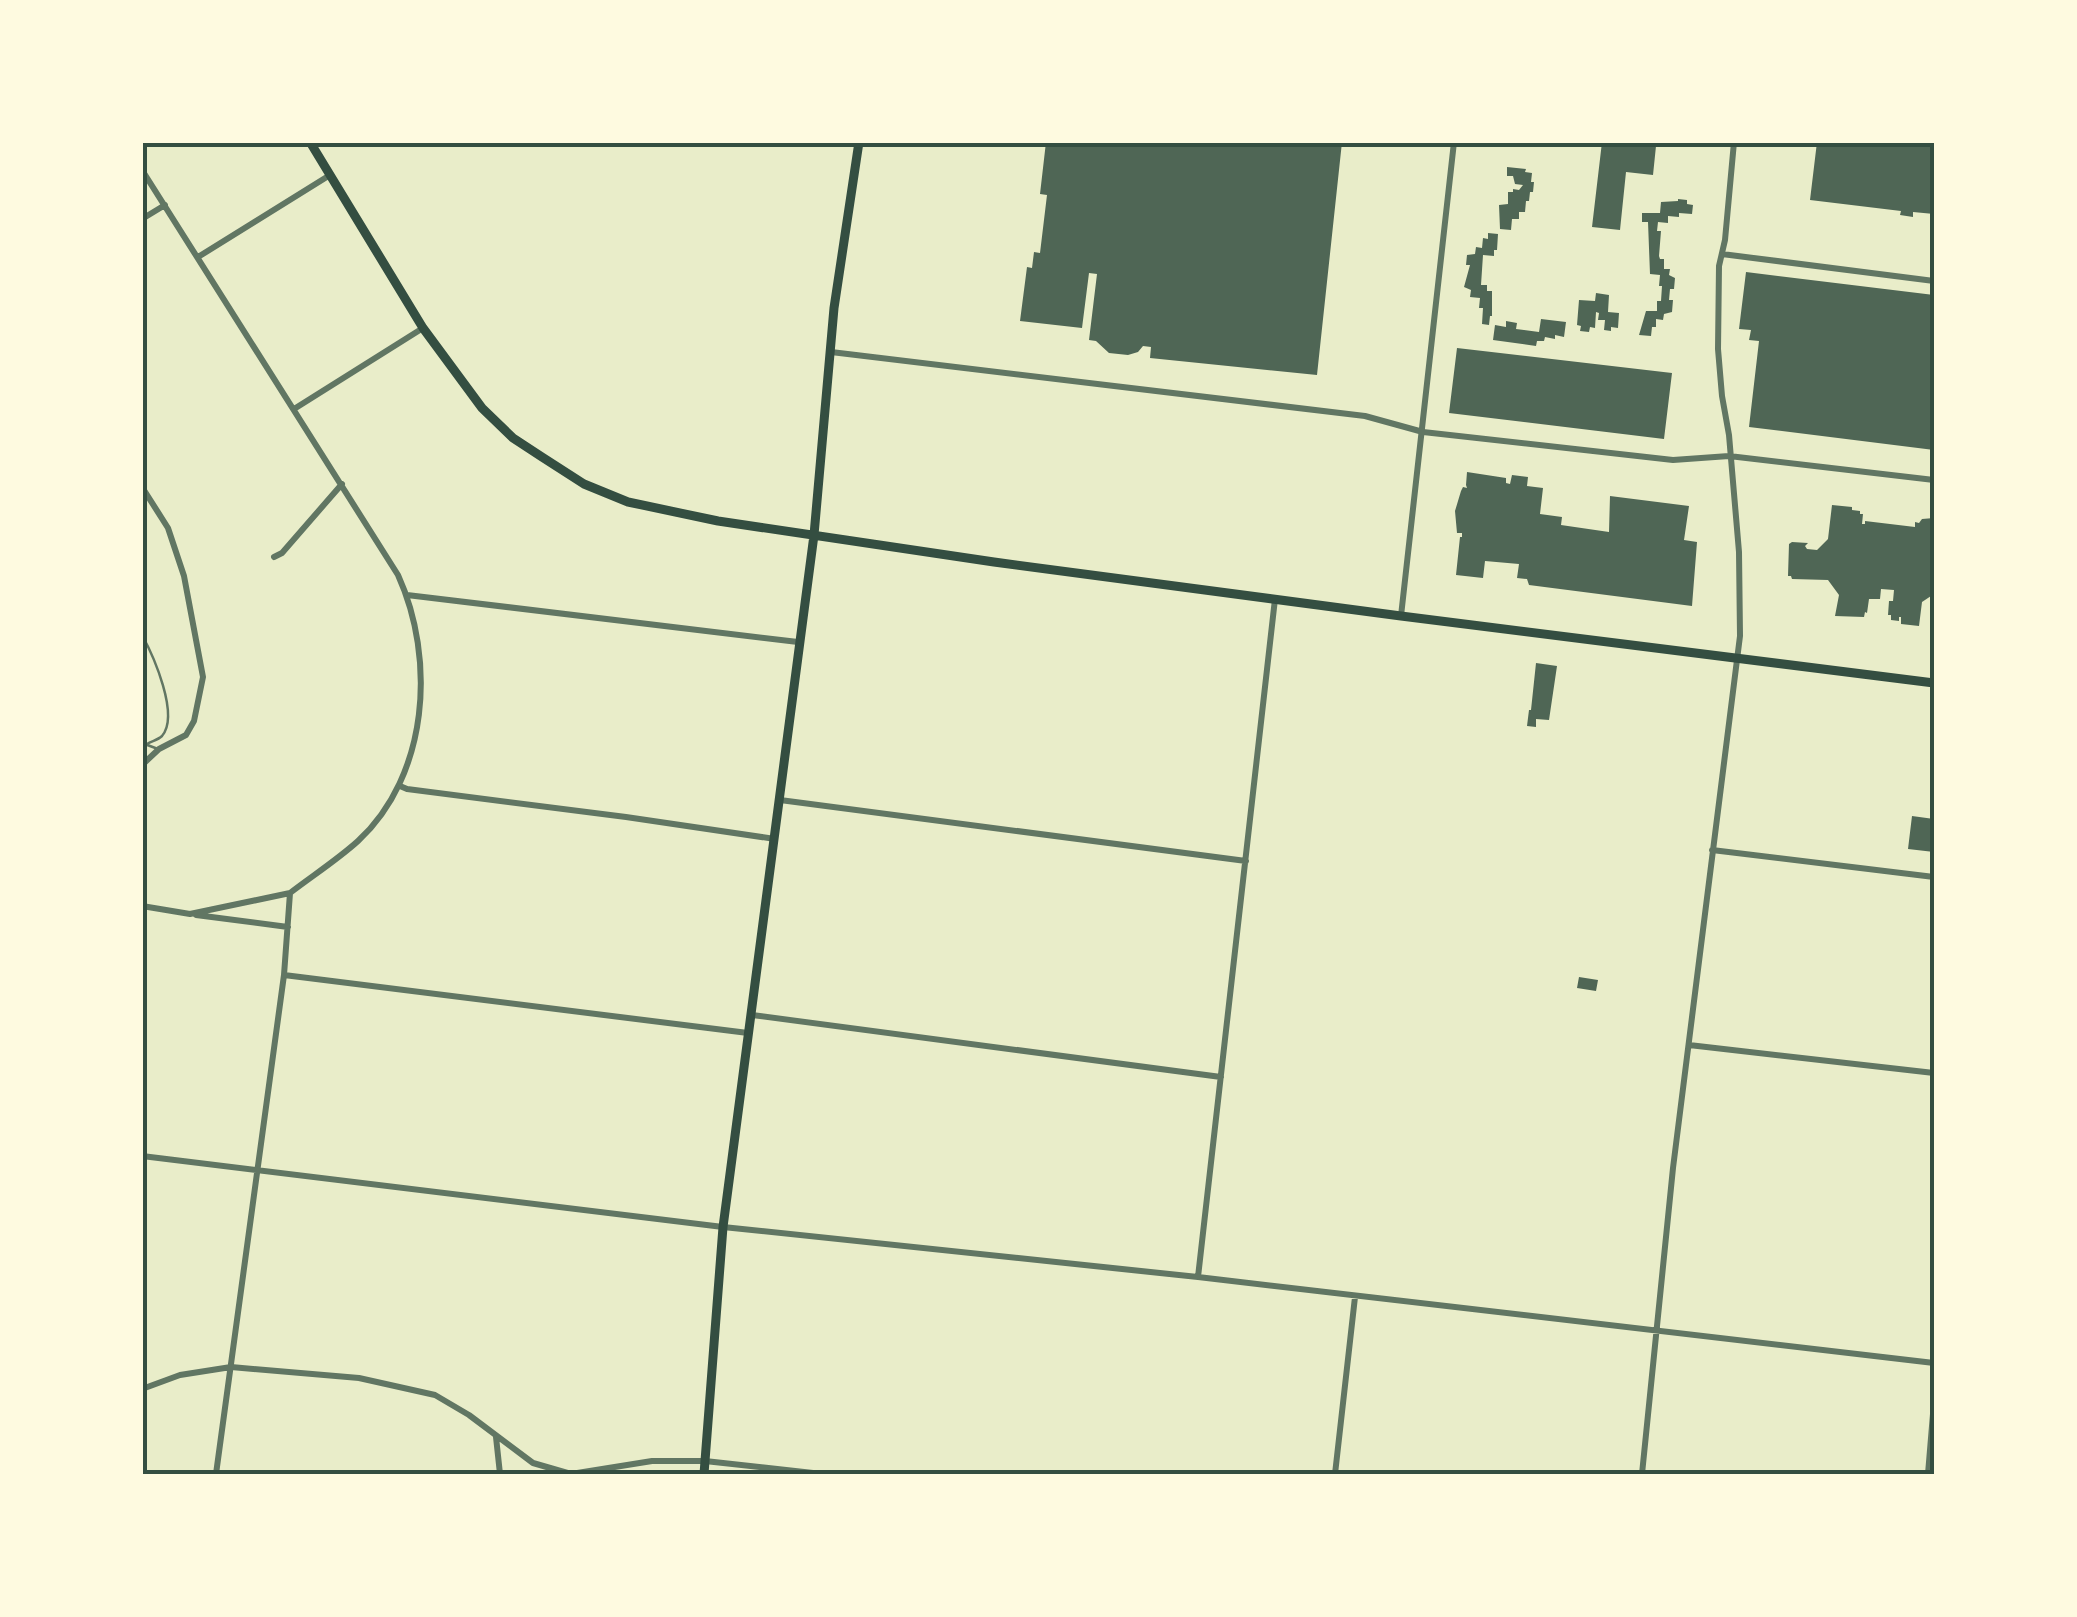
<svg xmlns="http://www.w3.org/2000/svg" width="2077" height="1617" font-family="Rubik,sans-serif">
  <rect width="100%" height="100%" fill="#e9edc9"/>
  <path fill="#4f6655" d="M 1046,142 L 1342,142 L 1317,375 L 1150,358 L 1151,347 L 1143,346 L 1138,352 L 1128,355 L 1109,353 L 1096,341 L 1089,340 L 1097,274 L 1089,273 L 1082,328 L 1020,321 L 1027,267 L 1032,268 L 1034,252 L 1040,253 L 1047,195 L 1040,194 Z
    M 1602,142 L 1656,146 L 1653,175 L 1626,172 L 1620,230 L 1592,227 Z
    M 1817,142 L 1934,142 L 1934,214 L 1913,212 L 1913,217 L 1900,215 L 1901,211 L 1810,200 Z
    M 1507,167 L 1526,169 L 1525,172 L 1532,173 L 1531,182 L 1534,182 L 1533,192 L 1530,192 L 1529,201 L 1526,201 L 1525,212 L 1519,212 L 1519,219 L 1512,219 L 1511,230 L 1500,229 L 1499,205 L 1508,204 L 1508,192 L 1513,192 L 1513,189 L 1519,190 L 1523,185 L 1515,184 L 1513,176 L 1507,176 Z
    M 1678,199 L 1687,200 L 1687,204 L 1693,205 L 1692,214 L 1679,213 L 1679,217 L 1668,216 L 1668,223 L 1658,222 L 1657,231 L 1661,231 L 1659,256 L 1660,259 L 1664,259 L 1664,269 L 1670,269 L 1669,275 L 1675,278 L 1674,289 L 1670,289 L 1669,300 L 1673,300 L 1672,312 L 1664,314 L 1663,320 L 1656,319 L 1656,327 L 1652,327 L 1651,336 L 1639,335 L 1646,311 L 1657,311 L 1657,301 L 1661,301 L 1662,286 L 1659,286 L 1660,275 L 1650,274 L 1648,222 L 1642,222 L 1642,213 L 1660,213 L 1661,202 L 1678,201 Z
    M 1488,233 L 1498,234 L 1497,250 L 1494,250 L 1494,256 L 1483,255 L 1481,285 L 1487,285 L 1487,291 L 1492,291 L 1492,316 L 1490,316 L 1489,325 L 1482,324 L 1483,308 L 1479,308 L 1480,298 L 1470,297 L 1471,290 L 1464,287 L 1470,265 L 1466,265 L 1467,255 L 1475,254 L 1476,247 L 1482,248 L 1483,238 L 1488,239 Z
    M 1746,272 L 1934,295 L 1934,450 L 1749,427 L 1759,341 L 1749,340 L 1751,330 L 1739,329 Z
    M 1596,293 L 1609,295 L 1608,312 L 1619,313 L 1618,328 L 1611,327 L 1611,331 L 1604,330 L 1605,320 L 1598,320 L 1599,313 L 1596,312 L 1595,328 L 1590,327 L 1589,332 L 1580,331 L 1581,326 L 1577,325 L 1579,300 L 1595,301 Z
    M 1541,319 L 1566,322 L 1564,337 L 1555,335 L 1555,339 L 1545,337 L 1544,341 L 1537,341 L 1536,346 L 1493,340 L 1495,325 L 1506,327 L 1506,321 L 1517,323 L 1516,329 L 1539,332 Z
    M 1457,348 L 1672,373 L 1664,439 L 1449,413 Z
    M 1467,472 L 1506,478 L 1506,483 L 1510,484 L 1512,475 L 1528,477 L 1527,486 L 1543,488 L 1540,514 L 1562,517 L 1561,525 L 1609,532 L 1610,496 L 1689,506 L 1684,540 L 1697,542 L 1692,606 L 1529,585 L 1527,579 L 1517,578 L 1519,564 L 1485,561 L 1483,578 L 1456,575 L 1460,537 L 1462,537 L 1462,533 L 1457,533 L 1455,511 L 1461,491 L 1463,487 L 1467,488 L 1466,485 Z
    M 1832,505 L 1852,507 L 1852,510 L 1860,511 L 1860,514 L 1863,514 L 1862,524 L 1865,524 L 1865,521 L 1915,527 L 1915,522 L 1919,523 L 1922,519 L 1934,518 L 1934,594 L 1922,602 L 1919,626 L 1901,624 L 1901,617 L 1899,617 L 1899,621 L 1891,620 L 1891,615 L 1888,615 L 1889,601 L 1893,601 L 1894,590 L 1881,589 L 1880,599 L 1869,599 L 1867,613 L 1865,612 L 1864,617 L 1835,616 L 1839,595 L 1828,580 L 1792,579 L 1791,576 L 1788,576 L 1789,544 L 1792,542 L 1808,543 L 1805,546 L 1807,549 L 1817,550 L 1828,539 Z
    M 1536,663 L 1557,666 L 1549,720 L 1536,719 L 1536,727 L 1527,726 L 1529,710 L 1531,710 Z
    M 1912,816 L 1934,819 L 1934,852 L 1908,849 Z
    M 1579,977 L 1598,980 L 1596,991 L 1577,988 Z"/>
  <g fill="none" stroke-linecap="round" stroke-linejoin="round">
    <path stroke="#617663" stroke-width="2.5" d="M 142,635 C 153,655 180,715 162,736 C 158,740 152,741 147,744
      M 142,743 L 158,749"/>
    <path stroke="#617663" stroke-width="6" d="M 142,170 L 398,575 C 436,659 429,775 358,841 C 337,860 312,876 290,893 L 284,975 L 216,1474
      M 142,219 L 165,205
      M 1722,254 L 1934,281
      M 198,257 L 330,175
      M 831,352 L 1365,416 L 1423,432 L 1673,460 L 1729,456 L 1934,480
      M 294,409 L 423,328
      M 142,487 L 168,528 L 184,576 L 203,677 L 194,721 L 186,735 L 159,749 L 142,765
      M 274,557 L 282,553 L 342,484
      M 407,595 L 798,642
      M 1401,616 L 1454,142
      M 400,786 L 407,789 L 626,817 L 775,839
      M 780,800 L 1246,861
      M 1712,850 L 1934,877
      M 142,906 L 190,914 L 290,893
      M 196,915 L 288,927
      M 284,975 L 748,1033
      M 752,1015 L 1221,1077
      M 1689,1045 L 1934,1073
      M 142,1156 L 723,1227 L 1198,1277 L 1934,1363
      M 1198,1277 L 1275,599
      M 142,1389 L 180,1375 L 231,1367 L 359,1378 L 435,1395 L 469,1415 L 533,1463 L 571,1474
      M 496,1437 L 500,1474
      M 571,1474 L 652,1461 L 705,1461 L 822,1474
      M 1335,1474 L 1355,1297
      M 1642,1474 L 1673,1168 L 1740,636 L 1739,552 L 1729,435 L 1722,396 L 1718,349 L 1719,266 L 1725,240 L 1734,142
      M 1928,1474 L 1934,1402"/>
    <path stroke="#344e41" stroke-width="9" d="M 310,142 L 423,328 L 482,408 L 513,438 L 542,457 L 584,484 L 628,502 L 718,521 L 994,562 L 1401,616 L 1934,683
      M 704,1474 L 723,1227 L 814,535 L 834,308 L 859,142"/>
  </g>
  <rect width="2077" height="1617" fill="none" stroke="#fefae0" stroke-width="290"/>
  <rect x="145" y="145" width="1787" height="1327" fill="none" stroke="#344e41" stroke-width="4"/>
</svg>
